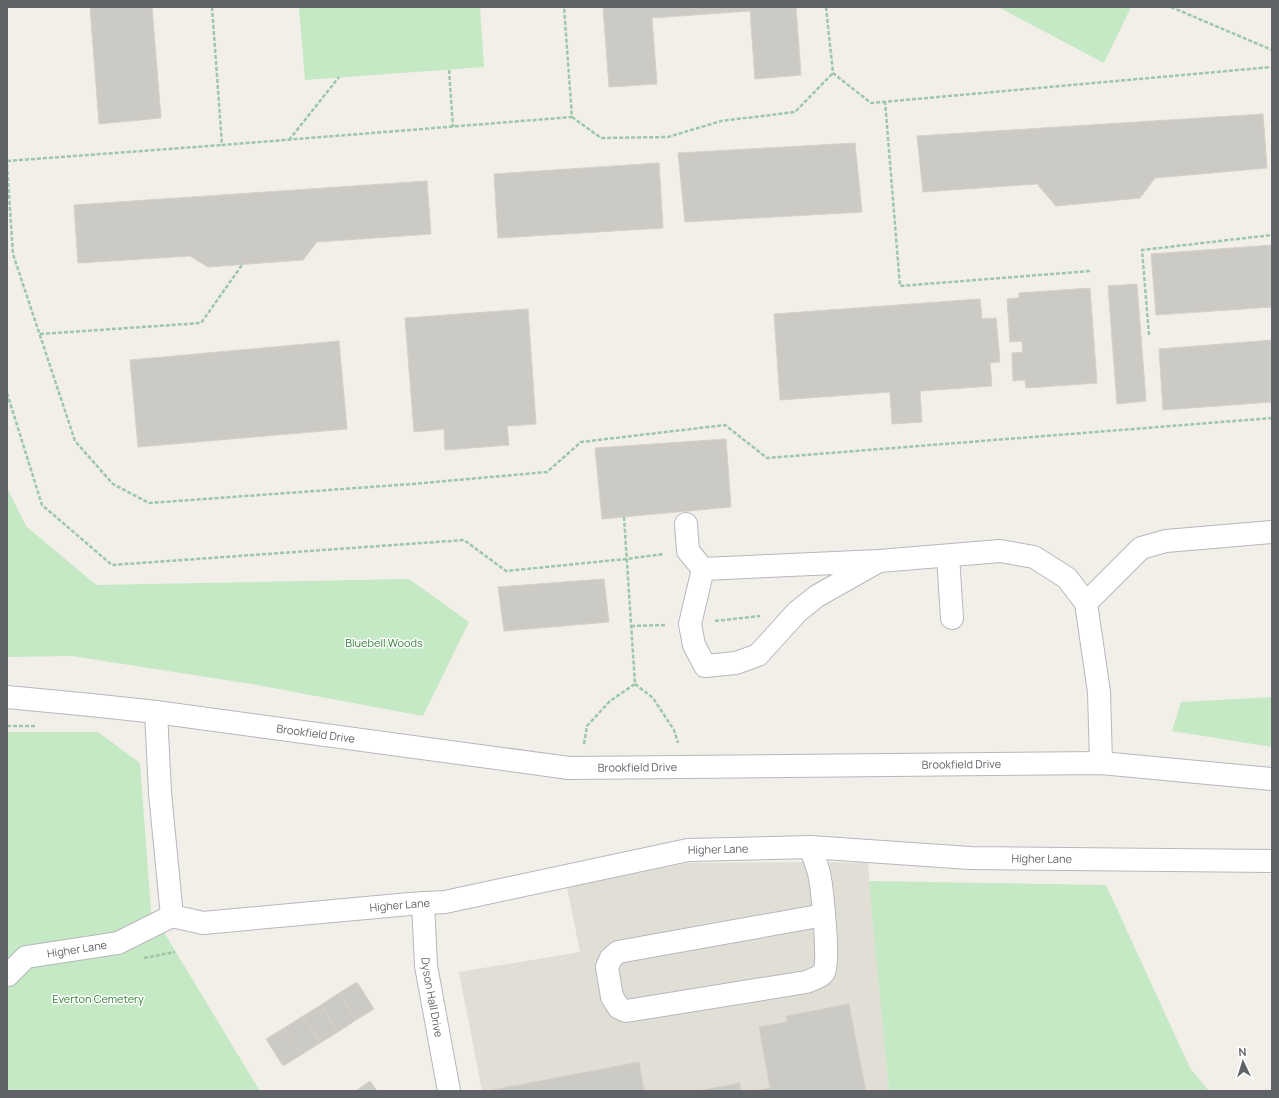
<svg xmlns="http://www.w3.org/2000/svg" width="1279" height="1098" viewBox="0 0 1279 1098" font-family="Manrope,sans-serif">
<style>
.education{fill:#e1ded6}
.green{fill:#c5e8c5}
.building{fill:#cccac5;stroke:#d6d1c6}
.lines{fill:none;stroke-linecap:round;stroke-linejoin:round}
.minor-casing{stroke:#b5b8bc;stroke-width:24}
.path{stroke:#9cc7a9;stroke-width:2.5;stroke-dasharray:4 2;stroke-linecap:butt}
.minor{stroke:#fff;stroke-width:22}
.labels{text-anchor:middle;stroke-width:3;stroke-linejoin:round;paint-order:stroke}
.park-label{font-size:11px;fill:#348238;stroke:#fff}
.street-label{font-size:11px;fill:#5f6368;stroke:#fff}
</style>
<rect width="100%" height="100%" fill="#f1efe8"/>
<path class="education" d="M815 862 868 863 889 1091H482L459 972 580 952 567 887 687 863Z"/>
<path class="green" d="M299 7H480L484 67 305 80Z
M998 7H1131L1104 63Z
M7 488 26 526 96 585 409 579 469 622 423 716 257 685 72 656 7 657Z
M1272 697V747L1172 731 1181 702Z
M7 732H98L140 763 151 911 260 1091H7Z
M869 881 1106 885 1190 1068 1209 1091H889Z"/>
<path class="building" d="M90 7H152L161 118 99 124Z
M603 7H796L801 75 755 79 750 11 652 18 657 84 609 87Z
M1263 114 1267 168 1155 178 1140 198 1056 206 1037 184 923 192 917 136Z
M855 143 862 212 685 222 678 153Z
M659 163 663 228 498 238 494 174Z
M427 181 431 234 317 242 303 260 208 267 190 256 78 263 74 205Z
M1272 245V307L1156 315 1151 254Z
M1137 284 1146 401 1117 404 1108 286Z
M1090 288 1097 383 1026 388 1025 380 1013 381 1012 353 1023 352 1022 341 1010 342 1007 299 1019 298V293Z
M980 299 982 319 996 318 1000 362 990 363 992 386 920 391 922 422 892 424 890 392 780 400 774 314Z
M528 309 536 424 507 426 509 445 445 450 444 429 414 432 405 318Z
M1272 340V402L1163 410 1159 349Z
M339 341 347 429 138 447 130 360Z
M726 439 731 507 602 519 595 448Z
M604 579 609 622 504 631 498 587Z
M357 982 374 1009 356 1020 339 993Z
M339 993 356 1020 338 1032 321 1005Z
M849 1004 866 1091H753L770 1088 759 1027 787 1022 786 1016Z
M321 1005 338 1032 320 1043 303 1016Z
M303 1016 320 1043 301 1055 284 1028Z
M284 1028 301 1055 283 1066 266 1039Z
M639 1062 644 1091H492V1090Z
M370 1081 377 1091H356Z
M740 1083 741 1091H698Z"/>
<g class="lines">
<g class="minor-casing">
<g id="minor">
<path d="M686 524 688 551 703 569"/>
<path d="M948 556 952 618"/>
<path d="M879 561 817 596 797 612 758 655 736 663 705 666 694 645 690 624 703 569 879 561 1000 551 1034 557 1067 578 1086 603 1099 692 1101 763"/>
<path d="M1086 603 1141 548 1166 541 1272 532"/>
<path id="s1" d="M7 697 91 705 156 712 569 768 1101 763 1272 779"/>
<path id="s2" d="M156 712 160 793 172 916 203 923 410 904 445 902 688 850 810 847 970 858 1272 861"/>
<path d="M810 847C813 856 817 865 819 873 822 887 830 963 824 972 821 977 811 980 806 982L626 1011 619 1008 612 997 607 967 611 958 618 952 824 915"/>
<path id="s3" d="M423 903 426 966 449 1091"/>
<path id="s4" d="M8 975 26 957 118 943 172 916"/>
</g>
</g>
<path class="path" d="M212 7 222 145 572 117 564 7
M826 7 833 73 871 103 1272 67
M1171 7 1272 50
M449 70 453 127
M885 101 900 286 1090 271
M572 117 601 138 668 137 721 121 795 112 833 73
M289 140 339 77
M7 161 222 145
M7 165 13 254 75 441 113 484 149 503 412 484 547 472 581 442 725 425 767 458 1272 418
M40 334 201 323 242 265
M1149 335 1142 250 1272 235
M7 393 42 505 112 565 464 540 506 571 626 559 664 554
M715 621 760 616
M631 626 666 625
M635 684 653 698 674 730 678 743
M7 726H36
M584 744 587 726 610 701 635 684 624 517
M144 958 175 952"/>
<use href="#minor" class="minor"/>
</g>
<g class="labels">
<g class="park-label">
<text x="384" y="647">Bluebell Woods</text>
<text x="98" y="1003">Everton Cemetery</text>
</g>
<g class="street-label">
<text dy="4" stroke="none"><textPath href="#s1" startOffset="311">Brookfield Drive</textPath></text>
<text dy="4" stroke="none"><textPath href="#s1" startOffset="959">Brookfield Drive</textPath></text>
<text dy="4" stroke="none"><textPath href="#s1" startOffset="635">Brookfield Drive</textPath></text>
<text dy="4" stroke="none"><textPath href="#s2" startOffset="758">Higher Lane</textPath></text>
<text dy="4" stroke="none"><textPath href="#s2" startOffset="1082">Higher Lane</textPath></text>
<text dy="4" stroke="none"><textPath href="#s2" startOffset="434">Higher Lane</textPath></text>
<text dy="4" stroke="none"><textPath href="#s4" startOffset="77">Higher Lane</textPath></text>
<text dy="4" stroke="none"><textPath href="#s3" startOffset="95">Dyson Hall Drive</textPath></text>
</g>
</g>
<rect width="1279" height="1098" fill="none" stroke="#5f6368" stroke-width="16"/>
<g transform="translate(1243 1062) rotate(356)" stroke="#ffffff" stroke-width="3" paint-order="stroke">
<path d="M0-3L7 15L0 10L-7 15Z" fill="#5f6368"/>
<text y="-6" font-size="11" font-weight="bold" text-anchor="middle" fill="#5f6368">N</text>
</g>
</svg>
